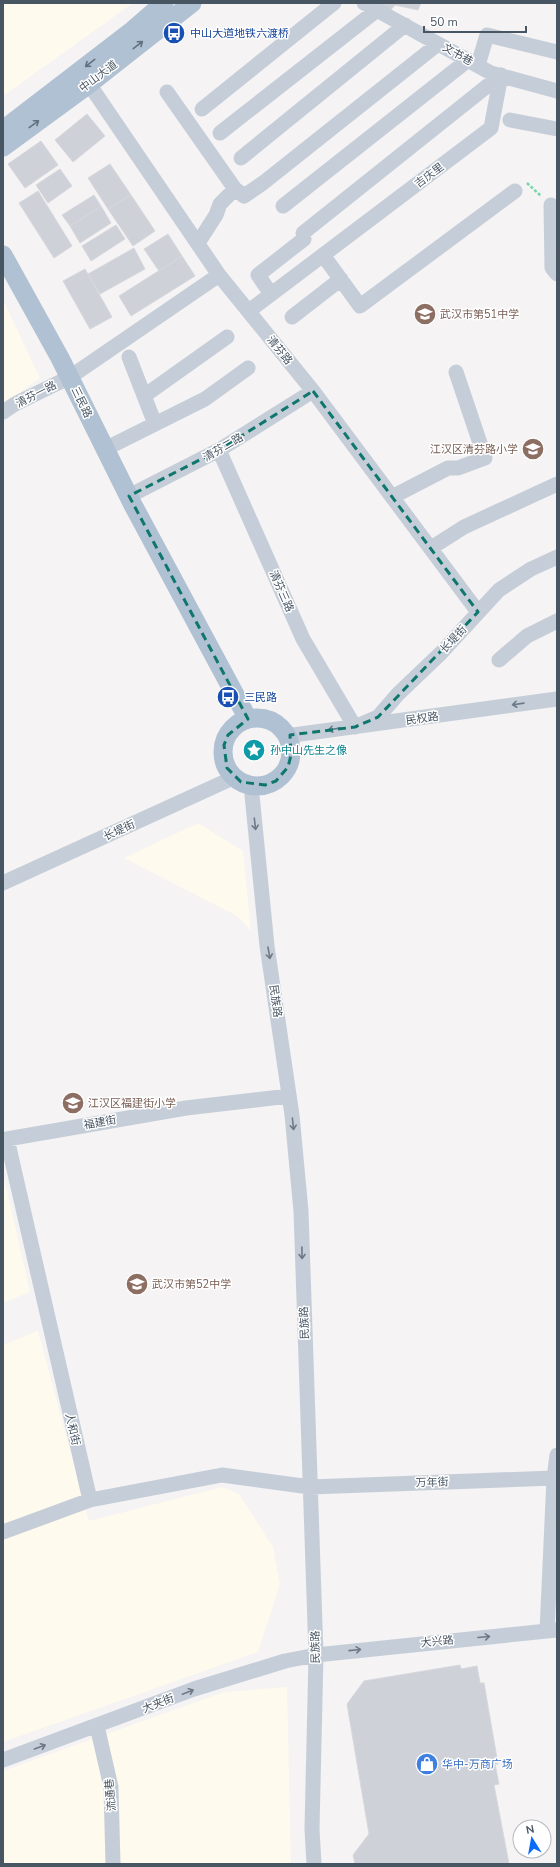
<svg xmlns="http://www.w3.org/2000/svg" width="560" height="1867" viewBox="0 0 560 1867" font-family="'Nunito Sans','Noto Sans SC',sans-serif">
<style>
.commercial{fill:#fefaed}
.building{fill:#ced1d8;stroke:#d6d8de}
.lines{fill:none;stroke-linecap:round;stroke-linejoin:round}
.path{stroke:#73d7a8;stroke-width:2.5;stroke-dasharray:3 2;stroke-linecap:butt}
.minor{stroke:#c5ced8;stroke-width:15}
.major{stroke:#b0c1d3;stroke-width:19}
.oneway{stroke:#62707f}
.oneway2{stroke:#6e7986}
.marked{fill:none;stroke:#0f766e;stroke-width:3;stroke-dasharray:8 5;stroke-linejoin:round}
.labels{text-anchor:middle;stroke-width:3;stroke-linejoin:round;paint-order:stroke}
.transit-label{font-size:11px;fill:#164399;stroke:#fff;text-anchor:start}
.street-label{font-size:11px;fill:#485563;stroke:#fff}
.education-label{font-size:11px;fill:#785e54;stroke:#fff;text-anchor:start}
.culture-label{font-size:11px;fill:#0d838f;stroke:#fff;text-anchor:start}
.shop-label{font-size:11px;fill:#366cbe;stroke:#fff;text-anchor:start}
</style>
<rect width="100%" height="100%" fill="#f5f3f3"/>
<path class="commercial" d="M3 3H133L3 96Z
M3 300 40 378 3 404Z
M198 823 243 851 251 931 237 916 124 858Z
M3 1174 30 1292 3 1303Z
M38 1331 89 1521 222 1487 239 1494 273 1547 280 1584 258 1652 3 1742V1345Z
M287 1687 291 1864H3V1771L224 1692Z"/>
<path class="building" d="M376 3H421L418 10 395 5 389 12Z
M87 114 105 136 73 162 55 140Z
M41 141 58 165 25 188 8 164Z
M110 164 131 195 108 209 88 178Z
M60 169 72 186 48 203 36 185Z
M38 191 72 246 54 258 19 203Z
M94 195 101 206 70 226 62 215Z
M131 195 155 231 133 246 108 209Z
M101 206 111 223 80 243 70 226Z
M116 225 125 239 91 261 82 246Z
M168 234 182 256 159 271 144 249Z
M134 248 145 269 100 294 88 274Z
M182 256 195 276 131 316 119 296Z
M85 269 112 317 90 329 63 281Z
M460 1665 461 1669 477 1666 480 1683H484L498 1764H495L499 1784 494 1785 509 1864H355L353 1855 369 1834 347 1704 364 1681Z"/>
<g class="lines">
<path class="path" d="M527 183 541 196"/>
<path class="minor" d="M364 3 491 73 557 91
M478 65 487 35 557 52
M89 84 219 275 313 391 478 612
M167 92 235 189
M202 109 334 3
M510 120 557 129
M220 133 377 10
M241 158 405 25
M551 205 552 268 557 274
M283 206 468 60
M303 233 501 75
M198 243 216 215 220 204 235 189 244 196 263 183 438 44
M323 255 360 306 515 191
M271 294 258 275 304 239
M249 311 491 128 501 75
M292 317 341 279
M129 357 155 424
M144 396 227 337
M3 412 15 404 70 377 219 275
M105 449 205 399 248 368
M219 450 303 639 355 727 378 717 398 694 441 653 499 590 531 569 557 557
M129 496 219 450 313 391
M392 497 448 468H458L485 458 456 372
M431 548 464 527 557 484
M499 660 527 636 557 621
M286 736 557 699
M251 785 267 946 292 1115 301 1211 316 1655 312 1829 314 1864
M3 883 235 777
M289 1096 186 1108 7 1139 90 1500 222 1475 310 1487 554 1478
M3 1532 90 1500
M547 1631 554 1478 557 1455
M97 1726 111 1787 113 1864
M3 1760 194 1689 285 1661 316 1655 557 1630"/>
<path class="major" d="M3 130 133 30 164 3
M3 147 89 84 192 3
M3 255 60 358 133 505 248 719
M223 752a34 34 0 1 1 68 0a34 34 0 1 1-68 0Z"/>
</g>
<defs><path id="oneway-shaft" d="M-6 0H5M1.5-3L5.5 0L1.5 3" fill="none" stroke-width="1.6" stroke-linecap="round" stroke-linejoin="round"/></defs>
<g class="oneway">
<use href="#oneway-shaft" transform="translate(138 45) rotate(-38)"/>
<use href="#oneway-shaft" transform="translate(90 63) rotate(142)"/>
<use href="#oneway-shaft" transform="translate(34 124) rotate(-36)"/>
</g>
<g class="oneway2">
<use href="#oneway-shaft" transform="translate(518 704) rotate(172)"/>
<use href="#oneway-shaft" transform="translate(334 729) rotate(172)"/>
<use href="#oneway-shaft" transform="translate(255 824) rotate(83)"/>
<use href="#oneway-shaft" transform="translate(269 953) rotate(80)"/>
<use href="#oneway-shaft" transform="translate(293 1124) rotate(84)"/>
<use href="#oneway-shaft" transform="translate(302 1253) rotate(89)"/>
<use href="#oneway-shaft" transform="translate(484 1637) rotate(-5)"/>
<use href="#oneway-shaft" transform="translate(355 1650) rotate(-6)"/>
<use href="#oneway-shaft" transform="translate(188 1692) rotate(-21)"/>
<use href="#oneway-shaft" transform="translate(40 1747) rotate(-20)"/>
</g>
<path class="marked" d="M313 391 478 612 378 717 355 727 290 735 291 755 288 767 276 781 265 785 241 782 227 768 224 745 228 735 248 719 129 496 219 450Z"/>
<defs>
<g id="bus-disc" transform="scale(1.15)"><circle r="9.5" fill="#1a4fb4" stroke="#fff"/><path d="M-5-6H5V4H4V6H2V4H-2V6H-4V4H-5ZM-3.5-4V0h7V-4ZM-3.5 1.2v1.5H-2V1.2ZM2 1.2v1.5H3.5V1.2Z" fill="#fff"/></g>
<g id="school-disc" transform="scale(1.15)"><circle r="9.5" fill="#8d6e63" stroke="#fff"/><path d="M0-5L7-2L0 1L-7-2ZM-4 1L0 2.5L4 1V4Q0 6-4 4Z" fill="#fff"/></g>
<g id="sight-disc" transform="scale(1.15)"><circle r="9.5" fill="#0f9aa8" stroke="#fff"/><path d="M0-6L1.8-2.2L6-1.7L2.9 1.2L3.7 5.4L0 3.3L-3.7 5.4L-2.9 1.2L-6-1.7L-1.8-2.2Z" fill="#fff"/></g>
<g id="shop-disc" transform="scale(1.15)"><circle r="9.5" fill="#3f7fe0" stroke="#fff"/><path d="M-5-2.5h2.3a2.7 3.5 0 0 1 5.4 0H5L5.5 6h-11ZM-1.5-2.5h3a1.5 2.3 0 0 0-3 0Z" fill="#fff"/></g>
</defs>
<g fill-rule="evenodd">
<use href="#bus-disc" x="174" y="33"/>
<use href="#school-disc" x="425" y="314"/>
<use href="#school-disc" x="533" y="449"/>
<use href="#bus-disc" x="228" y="697"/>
<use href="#sight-disc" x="254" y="750"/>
<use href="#school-disc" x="73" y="1103"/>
<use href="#school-disc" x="137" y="1284"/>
<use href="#shop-disc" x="427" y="1764"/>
</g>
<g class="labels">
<g class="transit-label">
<text x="190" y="37">中山大道地铁六渡桥</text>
<text x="244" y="701">三民路</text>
</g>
<g class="street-label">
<text transform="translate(458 54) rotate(29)" y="4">文书巷</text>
<text transform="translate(98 76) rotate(-37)" y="4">中山大道</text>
<text transform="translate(429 175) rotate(-37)" y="4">吉庆里</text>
<text transform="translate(280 350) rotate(51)" y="4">清芬路</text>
<text transform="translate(36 394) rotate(-27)" y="4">清芬一路</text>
<text transform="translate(82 402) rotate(64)" y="4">三民路</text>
<text transform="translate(223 447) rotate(-30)" y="4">清芬二路</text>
<text transform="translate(282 591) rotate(66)" y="4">清芬三路</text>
<text transform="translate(453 639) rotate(-47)" y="4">长堤街</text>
<text transform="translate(422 718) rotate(-8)" y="4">民权路</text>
<text transform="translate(119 830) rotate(-25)" y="4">长堤街</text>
<text transform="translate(276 1001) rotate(82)" y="4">民族路</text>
<text transform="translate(100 1122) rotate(-10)" y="4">福建街</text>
<text transform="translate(304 1323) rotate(-92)" y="4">民族路</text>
<text transform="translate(73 1429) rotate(77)" y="4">人和街</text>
<text transform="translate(432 1482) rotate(-2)" y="4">万年街</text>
<text transform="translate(437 1641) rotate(-6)" y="4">大兴路</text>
<text transform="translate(315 1647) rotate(-91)" y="4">民族路</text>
<text transform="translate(158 1703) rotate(-21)" y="4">大夹街</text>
<text transform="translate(110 1795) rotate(-95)" y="4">流通巷</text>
</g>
<g class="education-label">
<text x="440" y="318">武汉市第51中学</text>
<text x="518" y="453" text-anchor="end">江汉区清芬路小学</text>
<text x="88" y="1107">江汉区福建街小学</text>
<text x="152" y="1288">武汉市第52中学</text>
</g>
<g class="culture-label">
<text x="270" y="754">孙中山先生之像</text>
</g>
<g class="shop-label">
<text x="442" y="1768">华中-万商广场</text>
</g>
</g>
<rect width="560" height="1867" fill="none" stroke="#485563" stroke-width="8"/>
<g transform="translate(532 1839) rotate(349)"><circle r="19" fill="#ffffff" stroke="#b6bbc1"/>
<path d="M0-3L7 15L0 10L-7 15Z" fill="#096cf9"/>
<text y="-6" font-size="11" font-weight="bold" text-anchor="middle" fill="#485563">N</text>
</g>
<path d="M424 26v6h102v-6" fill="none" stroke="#485563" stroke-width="2"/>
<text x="430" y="26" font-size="12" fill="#485563" stroke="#ffffff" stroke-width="3" paint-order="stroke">50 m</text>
</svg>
